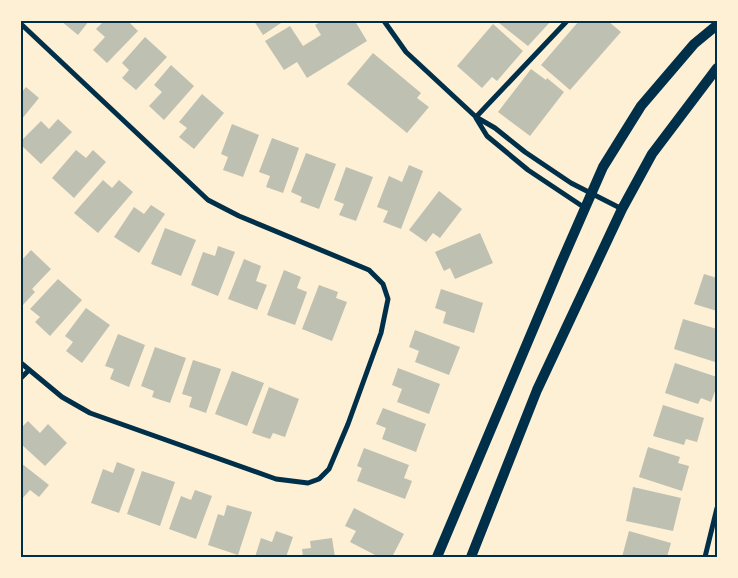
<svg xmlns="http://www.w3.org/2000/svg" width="738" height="578" viewBox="0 0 738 578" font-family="Ubuntu,sans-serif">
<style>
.building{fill:#bec0b2}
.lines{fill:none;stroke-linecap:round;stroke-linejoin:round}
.minor{stroke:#003049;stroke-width:5}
.secondary{stroke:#003049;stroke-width:10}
.neatline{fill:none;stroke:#003049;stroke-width:2}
</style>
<rect width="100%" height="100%" fill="#fdf0d5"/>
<path class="building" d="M61 21H89L78 35Z
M104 21H128L138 31 107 63 93 50 105 37 96 29Z
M254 21H284L263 35Z
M322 21H355L367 41 307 78 297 62 284 70 265 41 290 26 303 46 321 35 315 25Z
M501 21H551L528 46 499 23Z
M579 21H608L621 32 570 90 541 65Z
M493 24 523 51 497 81 492 77 482 88 457 66Z
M145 37 167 57 136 90 122 78 129 70 122 63Z
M373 53 421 93 417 98 429 107 407 133 347 84Z
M171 65 194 86 164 120 149 106 162 92 154 85Z
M531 69 546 80 547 78 564 92 530 136 498 112Z
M26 87 39 98 21 120V93Z
M202 94 224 113 194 149 179 137 187 128 179 122Z
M58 119 72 132 41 164 21 145V141L41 121 49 129Z
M232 124 259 135 243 177 223 170 228 157 221 154Z
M272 138 299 148 283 193 266 187 270 176 259 172Z
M76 150 86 158 93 150 106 162 74 198 52 178Z
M306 153 336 164 319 209 300 202 302 197 291 192Z
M409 165 423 171 401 229 383 222 388 211 377 207 389 176 402 182Z
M346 167 373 177 356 221 339 215 344 204 334 200Z
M103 180 112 188 119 180 133 192 98 233 74 213Z
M439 191 462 209 440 238 433 233 426 242 409 230Z
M151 205 165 214 139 253 114 237 134 207 144 214Z
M165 228 196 240 181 276 151 264Z
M480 233 493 263 455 279 450 268 444 271 435 252Z
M218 246 235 252 218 296 191 285 203 252 215 256Z
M31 250 51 269 32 289 35 292 23 305 21 261Z
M244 259 261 266 256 281 267 285 257 310 228 299Z
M284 270 301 277 297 288 307 292 295 325 267 315Z
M704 274 717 278V311L694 304Z
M58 279 82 300 50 336 35 322 40 317 30 309Z
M319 285 338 292 336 298 347 302 332 341 302 329Z
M441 289 483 303 474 333 443 323 446 312 435 308Z
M86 308 110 325 82 363 66 351 73 342 65 336Z
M683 319 717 329V356L715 362 674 349Z
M415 330 460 347 449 375 415 362 419 351 409 347Z
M118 334 145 345 129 387 110 379 114 369 105 366Z
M155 347 186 358 170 403 152 397 154 391 141 386Z
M193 360 221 369 206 413 189 407 192 397 182 394Z
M675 363 717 377V386L711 402 701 398 698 404 665 393Z
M398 368 440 384 429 414 397 402 402 389 392 385Z
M232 371 264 383 247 426 215 414Z
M269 387 299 399 285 437 273 433 270 439 252 433Z
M663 405 704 418 697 442 686 439 684 445 653 436Z
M383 408 426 424 416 452 382 439 386 428 376 424Z
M28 421 40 433 48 424 67 443 45 466 21 444V428Z
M648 447 680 457 678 463 689 466 682 491 639 477Z
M364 448 409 465 404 478 412 481 405 499 357 481 362 468 357 466Z
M117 462 135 469 119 513 91 503 103 469 113 473Z
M21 463 49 485 39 497 30 490 21 500Z
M142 471 175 482 160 526 127 514Z
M633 487 681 498 673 531 626 521Z
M195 490 212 496 196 539 169 529 181 496 191 500Z
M227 505 252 512 238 555 208 545 218 514 224 516Z
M354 508 404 534 392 557H379L350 542 356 531 345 526Z
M276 531 293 537 286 557H255L261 538 272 542Z
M629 531 671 543 667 557H622Z
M332 538 335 557H303L302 549 311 548 310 541Z"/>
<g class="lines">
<path class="minor" d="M384 21 406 52 476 117 495 128 525 152 571 183 622 209
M21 24 208 200 239 216 369 270 383 284 388 299 381 333 348 424 329 469 319 479 308 483 276 479 90 413 62 397 21 363
M476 117 567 21
M476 118 487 136 528 170 585 208
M21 378 29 370
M705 557 717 508"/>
<path class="secondary" d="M437 557 561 263 603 167 641 106 694 44 717 25
M471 557 537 390 622 209 652 154 717 68"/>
</g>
<rect width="738" height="578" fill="none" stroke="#fdf0d5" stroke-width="45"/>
<rect x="22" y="22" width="694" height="534" class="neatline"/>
</svg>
